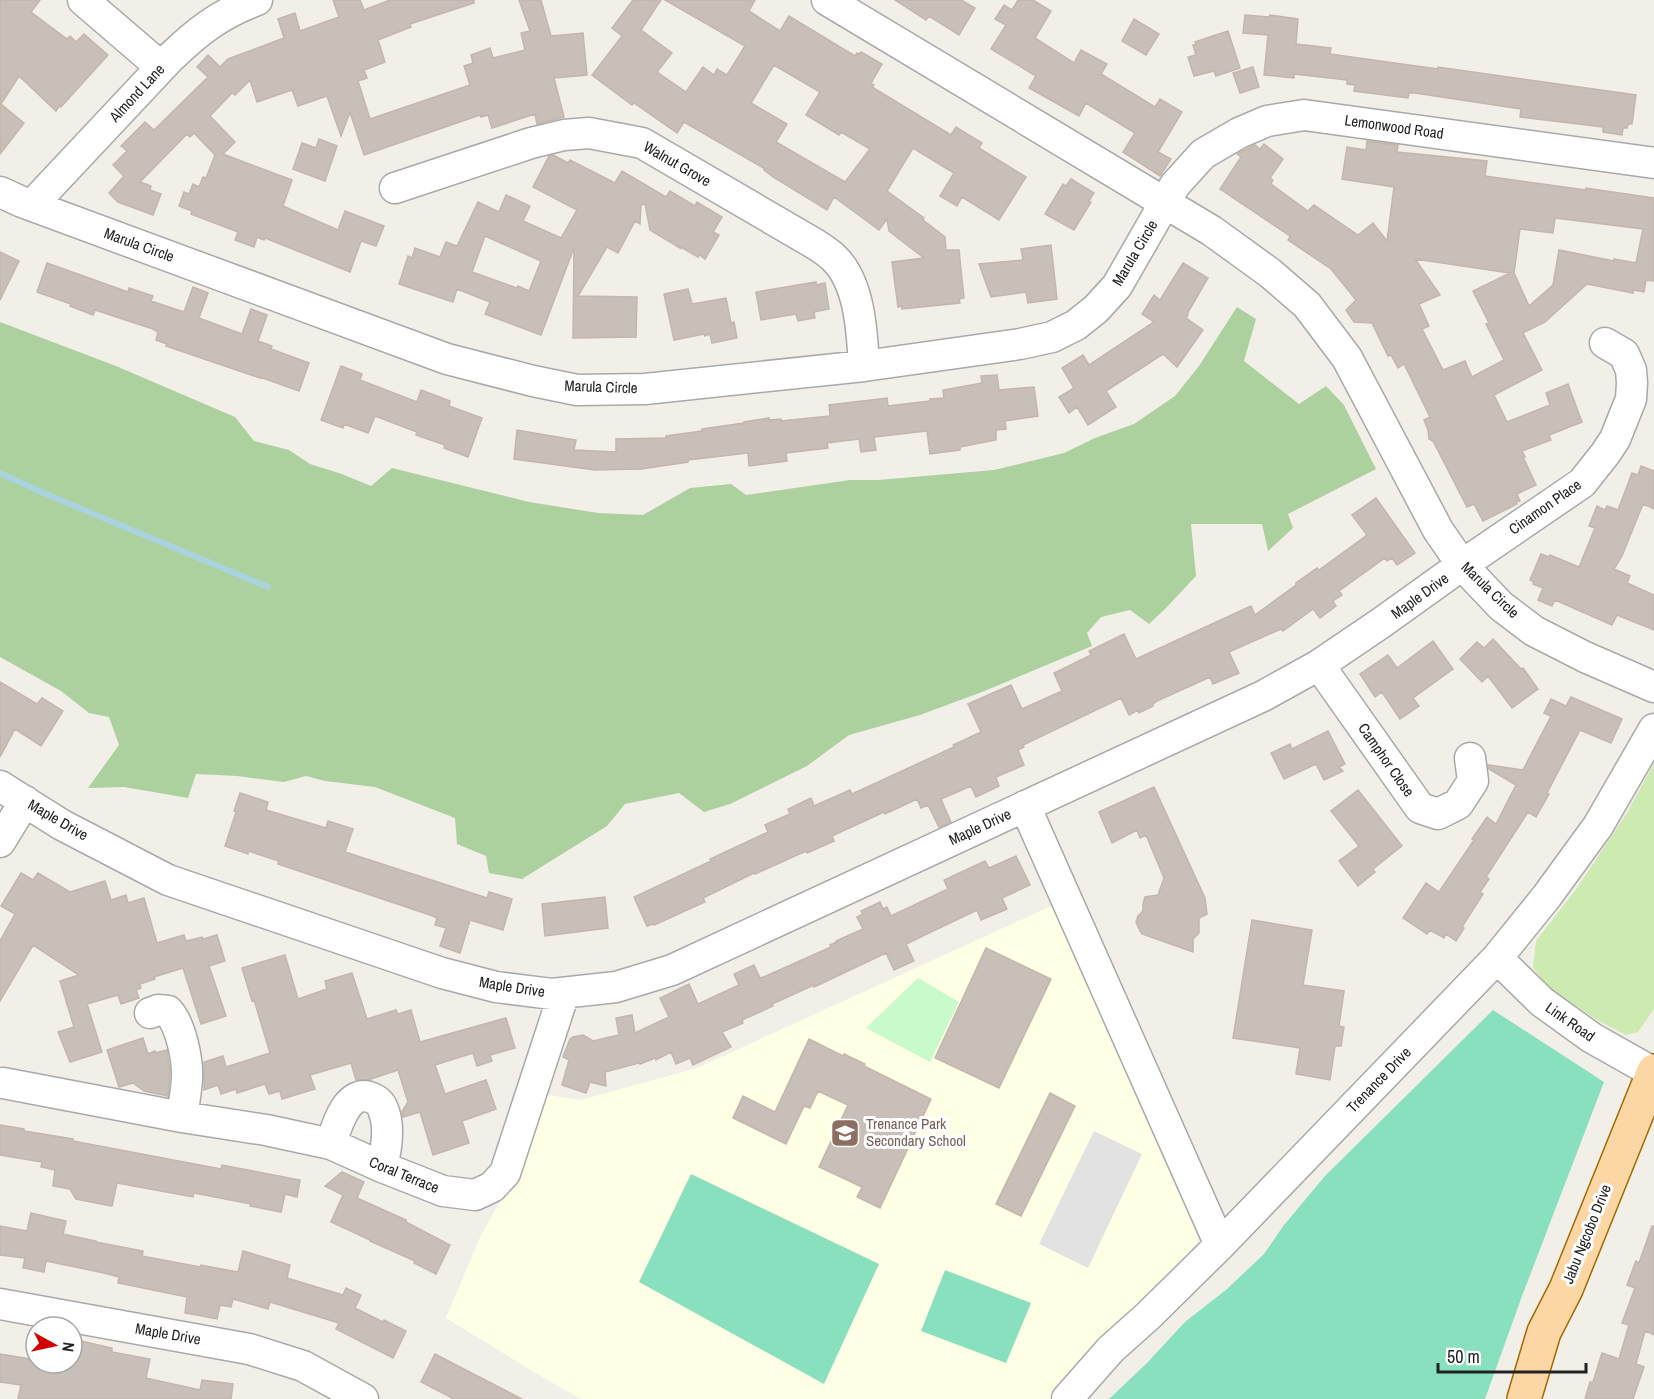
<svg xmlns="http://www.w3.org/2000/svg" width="1654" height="1399" viewBox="0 0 1654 1399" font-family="'Archivo Narrow',sans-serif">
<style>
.education{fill:#ffffe5}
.grass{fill:#cdebb0}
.forest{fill:#add19e}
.park{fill:#c8facc}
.pitch{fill:#88e0be}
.parking{fill:#e2e2e2}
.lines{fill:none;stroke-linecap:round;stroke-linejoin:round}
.stream{stroke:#aad3df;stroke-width:6}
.building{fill:#c7bfb8;stroke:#c4b6ab;stroke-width:1.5;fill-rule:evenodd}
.minor-casing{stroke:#a9a9a9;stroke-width:33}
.major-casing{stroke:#a06b00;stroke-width:36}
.minor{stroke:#fff;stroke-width:30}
.major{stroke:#fcd6a4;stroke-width:33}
.labels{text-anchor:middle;stroke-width:6;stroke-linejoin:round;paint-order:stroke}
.street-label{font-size:15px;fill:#222;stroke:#fff}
.education-label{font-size:15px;fill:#785e54;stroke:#fff;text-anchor:start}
</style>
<rect width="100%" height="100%" fill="#f2efe9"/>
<path class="education" d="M1058 903 1201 1230 1197 1243 1180 1263 1083 1363 1050 1399H581L539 1375 446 1318 481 1235 521 1165 541 1094 581 1100 697 1068Z"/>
<path class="grass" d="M1654 763V1009L1638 1032 1626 1035 1597 1020 1548 987 1533 967 1536 941 1577 888 1627 813Z"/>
<path class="forest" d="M1237 307 1256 319 1244 361 1299 404 1326 386 1344 405 1376 469 1288 514 1293 528 1268 551 1262 524H1191L1196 576 1165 609 1149 624 1130 610 1101 617 1087 633 1092 646 982 692 920 715 849 735 807 766 730 804 704 812 679 793 625 804 607 826 522 879 489 873 486 856 457 844 455 818 375 787 325 781 306 776 284 782 237 776 196 774 188 798 124 787 88 788 119 745 109 717 89 713 61 691 0 657V322L116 366 235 417 254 441 289 450 310 464 342 474 371 486 392 468 529 502 598 513 643 515 690 488 731 484 746 495 850 480H878L994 470 1064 453 1095 438 1134 424 1175 396 1199 366Z"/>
<path class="park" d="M918 978 959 1002 930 1062 866 1028Z"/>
<path class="pitch" d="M1493 1010 1604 1082 1522 1296 1485 1399H1109L1147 1363 1185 1322 1227 1289 1264 1254 1284 1225 1325 1176Z
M691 1174 879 1264 824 1384 639 1282Z
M945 1270 1031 1303 1006 1363 921 1331Z"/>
<path class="parking" d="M1094 1131 1142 1154 1088 1268 1039 1244Z"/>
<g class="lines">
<path class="stream" d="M0 473 39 491 268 587"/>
</g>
<path class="building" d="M0 0H40L31 12 67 39 70 36 76 42 84 34 108 55 61 107 60 105 56 111 19 76 1 104 24 123 0 154Z
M333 0H360L364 10 390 0H474V3L410 24 411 27 378 40 385 62 364 70 367 78 358 81 370 119 470 85 464 66 473 63 471 55 490 48 493 58 525 50 521 33 530 31 519 0H541L551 36 583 33 587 75 554 78 564 117 537 124 535 114 492 128 488 115 481 117 480 115 364 155 350 112 341 136 327 96 298 106 292 90 257 102 250 80 235 95 232 93 210 116 235 142 223 154 292 180 283 206 338 230 345 211 384 226 376 246 361 241 350 272 265 238 264 240 257 237 254 247 235 240 238 232 191 214 192 211 179 206 184 192 189 194 193 184 199 187 203 177 206 178 215 155 194 133 190 137 187 134 140 182 151 186 150 190 161 194 153 215 118 202 109 193 124 176 113 165 127 151 121 146 145 122 154 130 208 77 197 67 208 55 220 67 228 59 284 38 278 19 295 13 300 31 339 17Z
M633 0H661L641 30 672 53 657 72 686 92 703 67 714 75 717 69 727 75 745 46 665 0H755L749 11 780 31 789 16 855 56 857 53 859 54 861 52 882 64 871 83 874 85 872 87 951 135 956 127 982 143 979 148 1026 177 999 220 962 197 957 206 940 196 954 173 913 148 887 191 924 218 923 220 945 237 946 250H959L964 298 959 299 960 303 902 309V306L898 307 892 262 924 258 889 231 887 219 879 230 834 197 827 210 773 177 764 170 765 169 684 122 677 133 634 103 632 105 592 75 622 36 612 28ZM774 65 820 92 806 115 839 135 841 132 870 149 845 182 776 142 787 124 751 103Z
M895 0H961L975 8 959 35 929 16 926 20Z
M1018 0H1033L1051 11 1035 38 1074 63 1081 50 1107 64 1101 74 1155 107 1160 99 1182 112 1158 152 1171 159 1160 176 1123 152 1135 133 1086 103 1079 116 1029 88 1036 76 991 49 1006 25 995 19 1004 5 1012 10Z
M1245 15 1269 17 1270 15 1298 19 1296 44 1331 48 1330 54 1438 69V67L1636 95 1632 124H1628L1627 128H1623L1622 135 1603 132V127L1520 117 1521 109 1415 93H1409L1408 98 1354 91 1355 85 1347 84V80L1294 74V78L1264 75 1268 35 1243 33Z
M1134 19 1159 34 1146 55 1122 41Z
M1228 31 1240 68 1216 76 1214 71 1194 76 1188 57 1196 55 1193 45 1196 44 1195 42Z
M1253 67 1259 87 1240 93 1233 73Z
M319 139 337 146 325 181 293 169 302 143 316 148Z
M1367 141 1398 145 1397 152 1487 161 1485 176 1586 190V188L1654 198V281L1646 280 1644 292 1633 290V293L1587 284 1545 322 1523 333 1542 370 1494 395 1507 422 1550 405 1546 393 1568 384 1582 422 1549 435 1551 440 1522 451 1525 457H1523L1536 485 1517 494 1520 501 1516 502 1517 504 1483 521 1474 504 1467 507 1433 441 1429 439 1428 430 1424 420 1430 417 1404 364 1398 368 1391 355 1388 356 1372 323 1354 322 1346 310 1356 300 1331 269 1288 240 1290 236 1220 189 1241 157 1237 154 1255 145 1260 149 1264 144 1283 159 1270 178 1273 180 1271 184 1308 211 1314 205 1358 235 1373 223 1387 241 1394 187 1342 179 1347 147 1366 150ZM1555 218 1643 229 1636 263 1614 259V261L1559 250 1553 285 1529 306 1514 273 1520 229 1553 233ZM1415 259 1510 273 1473 291 1489 323 1486 324 1504 360 1472 377 1465 361 1443 370 1422 329 1429 326 1419 304 1440 295Z
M553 155 568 163 570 160 615 183 622 171 666 197 670 191 695 206 697 202 722 217 713 232 719 235 705 259 700 255 698 257 679 246 680 248 650 230 645 204 641 205 640 224 635 221 618 253 607 247 578 296 637 297 636 337 573 338 574 248 541 335 485 314 490 302 457 289 453 302 399 284 408 256 412 258 415 248 440 257 446 242 457 246 478 202 499 212 506 195 530 206 523 221 561 238 577 210 533 187 549 156ZM485 236 541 261 529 291 518 286 517 288 472 272Z
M1071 179 1094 193 1089 201 1091 202 1074 230 1045 214 1063 184 1066 186Z
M1051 245 1057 299 1028 303 1026 292 991 297 979 264 1023 260 1021 249Z
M0 252 19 261 0 300Z
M47 263 128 292 129 288 153 296 151 301 184 312 193 287 208 293 199 318 242 334 251 309 267 315 258 341 272 346 271 349 309 363 299 391 260 377V378L166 346 167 344 156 340 158 332 153 329 95 310 93 315 70 306 71 304 37 292Z
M1183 263 1208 278 1187 314 1188 315 1186 318 1203 330 1177 367 1163 354 1106 391 1116 407 1088 425 1077 407 1069 413 1059 397 1074 388 1062 368 1083 355 1089 365 1154 322 1142 314 1154 295 1160 300Z
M816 282V285L825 283 829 309 814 312 815 318 798 321 796 314 761 320 756 292Z
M688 289 692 304 726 298 731 323 734 322 737 338 712 343 710 334 705 336 704 334 674 340 664 294Z
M341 366 362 374 360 380 417 402 421 390 450 401 449 406 482 418 468 457 444 448 445 445 416 435 417 432 375 416 368 433 344 424 343 428 321 420Z
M997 375 999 390 1034 387 1038 416 1005 421 1006 429 996 430V440L960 447V450L930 454 927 431 874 437 876 450 861 452 859 439 827 443 828 448 786 453 787 461 749 466 748 453 688 460V462L641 469 595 470 514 459 517 430 576 440 574 450 616 452V439L666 438V436L702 431V429L744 423V422L769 418V420L781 419V421L830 416 829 405 887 398 888 406 930 401V399L944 398 943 390 982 383 981 376Z
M1641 466 1654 471V509L1643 504 1622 556 1614 569 1630 576 1627 583 1654 595V630L1617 615 1612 625 1555 600 1552 606 1538 600 1543 588 1533 584 1534 582 1530 580 1541 554 1549 557 1550 555 1579 567 1595 528 1589 526 1597 506 1605 510 1607 506 1618 510 1632 473 1638 475Z
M1376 498 1415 553 1397 565 1392 558 1387 561 1385 558 1339 591 1342 595 1333 601 1336 606 1320 618 1313 609 1283 631 1281 629 1229 652 1239 673 1213 684 1210 677 1157 701 1153 704V706L1139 713 1138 710 1129 715 1121 698 1023 745 1024 747 1018 750 1024 765 996 777 999 786 976 797 971 786 941 799 951 822 939 827 928 805 921 808 917 799 885 814 884 812 832 836 834 841 807 853 806 851 755 874 754 873 703 898 705 902 654 925 653 924 647 926 634 897 711 861 710 859 768 832 765 825 790 814 788 809 811 798 814 806 850 790 852 794 954 747 953 745 981 732 968 704 1011 685 1022 709 1062 691 1054 673 1091 655 1089 651 1124 634 1136 659 1251 606 1255 615 1296 585V583L1317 568 1319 570 1367 535 1352 515Z
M1493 639 1521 669 1523 668 1538 689 1512 708 1488 676 1482 682 1460 659 1477 642 1484 648Z
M1433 641 1453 669 1413 698 1419 706 1400 719 1382 692 1375 697 1360 674 1388 655 1397 668Z
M0 682 37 704 42 698 63 711 41 746 15 729 0 757Z
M1571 697 1622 719 1611 743 1580 730 1547 793 1549 794 1536 817 1528 812 1486 877 1489 879 1480 892 1483 894 1462 927 1464 928 1456 941 1446 934 1444 938 1430 930 1427 934 1403 918 1426 883 1439 892 1474 840 1472 839 1487 817 1496 824 1516 785 1489 769 1488 765 1523 770 1551 716 1544 713 1551 699 1566 706Z
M1328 731 1345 764 1339 767 1343 771 1324 780 1316 764 1284 779 1271 753 1290 744 1292 749Z
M1154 787 1205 898 1207 914 1199 918V933L1193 939V952L1142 934 1140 931 1136 922 1138 916 1143 911V904L1145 897 1158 895 1164 878 1146 835 1140 838 1137 830 1112 843 1099 812Z
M1358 790 1402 846 1373 869 1375 872 1358 886 1339 861 1359 846 1331 811Z
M240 793 268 802 266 810 326 828 328 821 353 829 345 852 487 898 489 892 512 899 503 930 470 920 460 953 440 946 446 928 435 925 437 918 433 916 278 864 279 861 248 851V854L225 846 236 812 234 811Z
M1016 856 1030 885 1002 898 1007 909 981 920 977 910 906 944 914 961 894 970 886 953 814 987V985L772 1004 773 1006 742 1020 743 1023 722 1032 731 1047 693 1065 690 1058 676 1064 671 1052 656 1060 655 1058 640 1064 639 1063 605 1072 606 1086 590 1082 586 1093 562 1085 569 1060 563 1057 570 1039 573 1037 583 1035 593 1041 619 1035 616 1018 632 1015 635 1033 669 1017 660 998 689 984 698 1004 739 985 734 974 754 965 760 978 766 976 831 947 830 945 837 942 836 941 863 929 857 917 863 914 861 911 880 902 883 909 887 907 891 916 948 889 944 880 985 861 989 868Z
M21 873 33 880 38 873 70 892 105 881 111 900 126 895 128 903 144 898 157 943 184 935 186 941 202 937 203 939 217 935 225 961 209 966 226 1016 201 1024 183 968 154 977 155 979 140 984 141 988 136 990 139 998 121 1004 118 995 87 1004 102 1052 70 1062 58 1032 74 1027 60 981 79 975 33 945 0 1001V941L15 914 1 906Z
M605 897 608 928 545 936 542 904Z
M1252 920 1312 930 1303 985 1344 991 1339 1026 1344 1027 1341 1046H1335L1330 1080 1296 1074 1300 1048 1233 1038Z
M986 948 1051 979 999 1088 935 1058Z
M285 955 298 999 327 989 325 981 352 973 367 1019 396 1010 398 1014 411 1010 420 1042 506 1018 515 1048 490 1055 492 1061 477 1066 473 1053 435 1065 445 1094 486 1080 496 1109 462 1121 469 1143 433 1155 420 1112 403 1117 402 1112 408 1102 398 1070 368 1080H356L351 1063 310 1075 315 1089 282 1099 280 1091 269 1094 265 1084 237 1093 236 1089 221 1094 218 1085 204 1090V1062L223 1056 226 1067 270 1053 254 1000 252 1001 242 968Z
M143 1038 148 1054 155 1051V1053L167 1050 170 1072 168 1096 144 1091 133 1083 119 1087 107 1050Z
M809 1039 843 1056 844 1054 865 1064 864 1066 931 1099 880 1208 857 1197 862 1187 819 1167 848 1105 818 1091 810 1108 804 1106 786 1144 733 1118 743 1096 775 1112Z
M1050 1093 1075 1106 1021 1216 996 1204Z
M0 1125 24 1129V1131L73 1139V1141L221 1169 222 1165 300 1180 297 1197 285 1194 281 1212 250 1206 251 1204 194 1193 193 1197 117 1183 112 1206 76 1199 70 1189 53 1186 55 1170 41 1167 42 1162 0 1155Z
M342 1172 364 1182 357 1198 406 1220V1222L450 1245 436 1274 414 1263 415 1261 370 1241V1240L331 1222 343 1195 325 1186Z
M31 1213 66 1221 63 1234 96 1241V1242L143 1251 142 1256 200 1267 201 1265 238 1272 243 1251 290 1265 287 1278 343 1295 346 1288 361 1295 355 1308 383 1322 384 1320 406 1331 393 1358 336 1329 339 1323 270 1302 268 1309 233 1299 231 1307 220 1305 217 1319 185 1313 187 1297 118 1283 119 1277 104 1273 46 1261 44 1272 23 1268 25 1258 0 1255V1226L27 1231Z
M1652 1226H1654V1335L1645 1331 1636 1364 1644 1367 1633 1399H1585L1590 1382H1593L1602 1353 1619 1359 1629 1325 1622 1323 1635 1288 1627 1285 1636 1261 1639 1263Z
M72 1339 112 1348V1352L150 1359 146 1378 200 1390 202 1380 233 1384 231 1399H18L21 1385 0 1382V1354L36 1360V1363H72Z
M435 1354 458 1366 522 1399H454L421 1382Z"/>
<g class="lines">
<g class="minor-casing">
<path id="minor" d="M83 0 161 67
M827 0 1212 231 1270 273 1307 305 1347 358 1438 530 1462 565 1501 606 1534 631 1585 657 1654 687
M395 188 531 143 564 135 589 133 642 143 815 244C821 248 828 252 834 258 860 283 862 332 864 366
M0 192 22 202 447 359 533 381 577 390 645 389 864 366 1020 344 1052 337 1076 325 1096 309 1117 286 1175 185 1203 154 1239 133 1267 121 1304 115 1654 163
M32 205 170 58C198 31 220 14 257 0
M1319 665 1420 808 1438 814 1458 804 1473 781 1470 758
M0 786 62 825 168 880 442 973 496 987 552 994 616 987 672 970 1263 696 1319 665 1381 623 1462 565 1582 483 1605 454 1615 439 1631 399 1632 383 1631 370 1624 354 1605 343
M1025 806 1220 1245
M0 842 25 801
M1497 958 1542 1002 1592 1038 1654 1073
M150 1013 158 1010 168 1011C181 1025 188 1060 187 1079 186 1092 184 1104 182 1117
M3 1083 182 1117 266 1130 331 1144 382 1167 443 1191 475 1195 492 1187 505 1173 564 993
M331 1144C336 1128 347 1087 372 1098 379 1101 382 1105 384 1112 390 1128 386 1151 382 1167
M0 1304 249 1349 303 1366 363 1399
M1067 1399 1111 1349 1148 1316 1220 1245 1497 958 1547 896 1598 826 1654 729"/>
</g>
<g class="major-casing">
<path id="major" d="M1524 1399 1544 1332 1566 1289 1654 1071"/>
</g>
<use href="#minor" class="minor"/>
<use href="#major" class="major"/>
</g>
<defs>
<g id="school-square" transform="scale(1.5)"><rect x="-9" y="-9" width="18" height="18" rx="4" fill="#8d6e63" stroke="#fff"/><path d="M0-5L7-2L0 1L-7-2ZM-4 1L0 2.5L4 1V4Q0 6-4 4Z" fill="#fff"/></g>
</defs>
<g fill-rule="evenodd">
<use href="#school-square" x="845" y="1133"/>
</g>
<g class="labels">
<g class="street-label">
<text transform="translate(137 93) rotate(-47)" y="5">Almond Lane</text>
<text transform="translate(1394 127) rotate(8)" y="5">Lemonwood Road</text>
<text transform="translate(677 164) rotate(30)" y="5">Walnut Grove</text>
<text transform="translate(139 245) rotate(20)" y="5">Marula Circle</text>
<text transform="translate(1135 253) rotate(-59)" y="5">Marula Circle</text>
<text transform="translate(601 387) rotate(2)" y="5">Marula Circle</text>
<text transform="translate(1545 507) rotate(-35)" y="5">Cinamon Place</text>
<text transform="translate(1490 590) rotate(44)" y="5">Marula Circle</text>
<text transform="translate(1420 596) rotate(-36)" y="5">Maple Drive</text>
<text transform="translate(1386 760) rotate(55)" y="5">Camphor Close</text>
<text transform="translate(58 820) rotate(30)" y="5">Maple Drive</text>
<text transform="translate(980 827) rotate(-25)" y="5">Maple Drive</text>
<text transform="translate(512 987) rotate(9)" y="5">Maple Drive</text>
<text transform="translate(1570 1022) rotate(35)" y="5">Link Road</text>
<text transform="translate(1379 1080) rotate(-46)" y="5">Trenance Drive</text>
<text transform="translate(404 1175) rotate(22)" y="5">Coral Terrace</text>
<text transform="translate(1587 1234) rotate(-68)" y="5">Jabu Ngcobo Drive</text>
<text transform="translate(168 1334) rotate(10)" y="5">Maple Drive</text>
</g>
<g class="education-label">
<text x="866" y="1129">Trenance Park<tspan x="866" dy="17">Secondary School</tspan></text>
</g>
</g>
<g transform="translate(54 1345) rotate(98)"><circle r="28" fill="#ffffff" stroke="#a7a7a7" stroke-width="1.5"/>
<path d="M0-4.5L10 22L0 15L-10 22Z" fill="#d40000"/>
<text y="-9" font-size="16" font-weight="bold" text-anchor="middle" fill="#222222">N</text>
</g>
<path d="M1438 1363v9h148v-9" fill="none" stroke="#222222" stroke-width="3"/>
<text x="1447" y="1363" font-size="18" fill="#222222" stroke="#ffffff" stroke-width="4.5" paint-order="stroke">50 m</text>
</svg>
